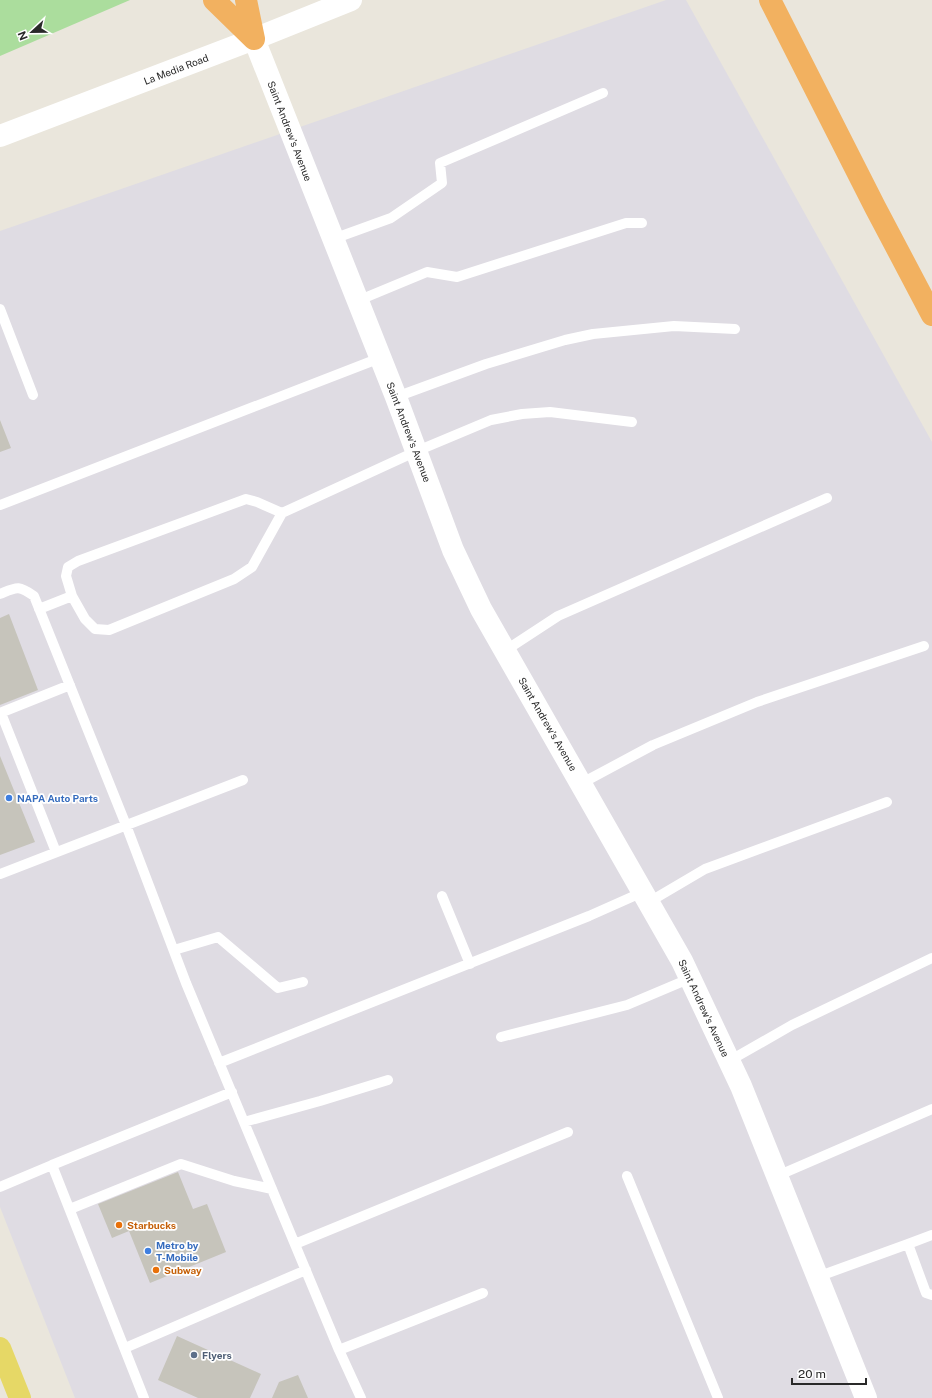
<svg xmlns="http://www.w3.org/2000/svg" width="932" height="1398" viewBox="0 0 932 1398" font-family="'Public Sans',sans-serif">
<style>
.industrial{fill:#dfdce3}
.green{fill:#abdd9d}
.building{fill:#c6c4bb}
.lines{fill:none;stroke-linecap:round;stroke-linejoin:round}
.lane{stroke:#fff;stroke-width:10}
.secondary{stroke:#fff;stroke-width:22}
.primary{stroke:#e6d866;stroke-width:22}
.highway{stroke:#f2b160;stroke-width:22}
.shop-dot{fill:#3f7fe0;stroke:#fff;stroke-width:1.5}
.food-dot{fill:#e8710a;stroke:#fff;stroke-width:1.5}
.service-dot{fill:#5c6f8a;stroke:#fff;stroke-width:1.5}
.labels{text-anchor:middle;stroke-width:3.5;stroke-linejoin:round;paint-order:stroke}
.street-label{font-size:10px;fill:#292929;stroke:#fff}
.shop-label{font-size:10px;font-weight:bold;fill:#366cbe;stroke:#fff;text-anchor:start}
.food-label{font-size:10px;font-weight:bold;fill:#c56008;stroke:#fff;text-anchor:start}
.service-label{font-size:10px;font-weight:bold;fill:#4e5e75;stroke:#fff;text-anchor:start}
</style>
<rect width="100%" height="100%" fill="#eae6dc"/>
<path class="industrial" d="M666 0H686L932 442V1398H75L0 1207V231Z"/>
<path class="green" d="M0 0H130L0 56Z"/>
<path class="building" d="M0 420 11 448 0 452Z
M9 614 38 690 0 705V618Z
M0 756 35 842 0 855Z
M178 1172 193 1209 207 1204 226 1252 150 1283 129 1231 112 1238 98 1204Z
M177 1336 261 1374 250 1398H198L158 1380Z
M298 1375 308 1398H272L279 1382Z"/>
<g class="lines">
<path class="lane" d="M333 239 391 218 442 183 440 163 603 93
M357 301 427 272 457 277 626 223H642
M0 309 33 395
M396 397 486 364 565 340 593 334 674 326 735 329
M0 505 380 358
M0 594C17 587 18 585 34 596L126 825 186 983 339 1350 361 1398
M72 596 85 619 95 629 109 630 234 579 252 567 282 513
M39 609 72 596 66 576 68 567 78 561 246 499 257 502 282 513 417 451 491 420 522 414 550 412 632 422
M506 650 558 616 827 498
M0 713 70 685
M1 713 56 852
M582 783 653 745 757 702 924 646
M0 874 243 780
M442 896 470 964
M649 902 705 869 887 802
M174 950 218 937 278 988 303 982
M501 1037 627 1005 691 978
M729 1061 792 1025 932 958
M219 1063 589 916 643 892
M244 1122 320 1101 388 1080
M52 1165 232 1092
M627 1176 718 1398
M777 1176 932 1109
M0 1187 52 1165 144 1398
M70 1209 181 1164 234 1181 272 1189
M295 1244 568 1132
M908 1244 932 1235
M817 1277 908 1244 926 1293 932 1295
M125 1348 306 1270
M339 1350 483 1293"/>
<path class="secondary" d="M254 39 396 397 453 550 481 609 682 961 741 1086 866 1398
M0 136 254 39 351 0"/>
<path class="primary" d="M0 1348 20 1398"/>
<path class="highway" d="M214 0 254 39
M246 0 254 39
M770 0 875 207 932 315"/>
</g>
<g class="shop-dot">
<circle cx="9" cy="798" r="4"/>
<circle cx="148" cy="1251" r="4"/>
</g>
<g class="food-dot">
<circle cx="119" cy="1225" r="4"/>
<circle cx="156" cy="1270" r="4"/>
</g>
<circle class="service-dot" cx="194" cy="1355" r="4"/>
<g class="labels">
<g class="street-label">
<text transform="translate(176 69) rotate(-21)" y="4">La Media Road</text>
<text transform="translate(290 131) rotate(69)" y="4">Saint Andrew's Avenue</text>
<text transform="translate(409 432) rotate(69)" y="4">Saint Andrew's Avenue</text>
<text transform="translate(548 724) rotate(60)" y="4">Saint Andrew's Avenue</text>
<text transform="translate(704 1008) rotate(65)" y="4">Saint Andrew's Avenue</text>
</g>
<g class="shop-label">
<text x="17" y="802">NAPA Auto Parts</text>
<text x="156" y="1249">Metro by<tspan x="156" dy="12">T-Mobile</tspan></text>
</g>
<g class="food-label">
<text x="127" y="1229">Starbucks</text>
<text x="164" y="1274">Subway</text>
</g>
<g class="service-label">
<text x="202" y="1359">Flyers</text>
</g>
</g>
<g transform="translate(32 32) rotate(248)" stroke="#ffffff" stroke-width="3" paint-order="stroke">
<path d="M0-3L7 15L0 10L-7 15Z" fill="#292929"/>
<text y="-6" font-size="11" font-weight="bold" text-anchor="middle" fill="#292929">N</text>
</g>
<path d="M792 1378v6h74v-6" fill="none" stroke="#292929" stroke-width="2"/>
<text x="798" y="1378" font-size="12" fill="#292929" stroke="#ffffff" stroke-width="3" paint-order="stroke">20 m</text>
</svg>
